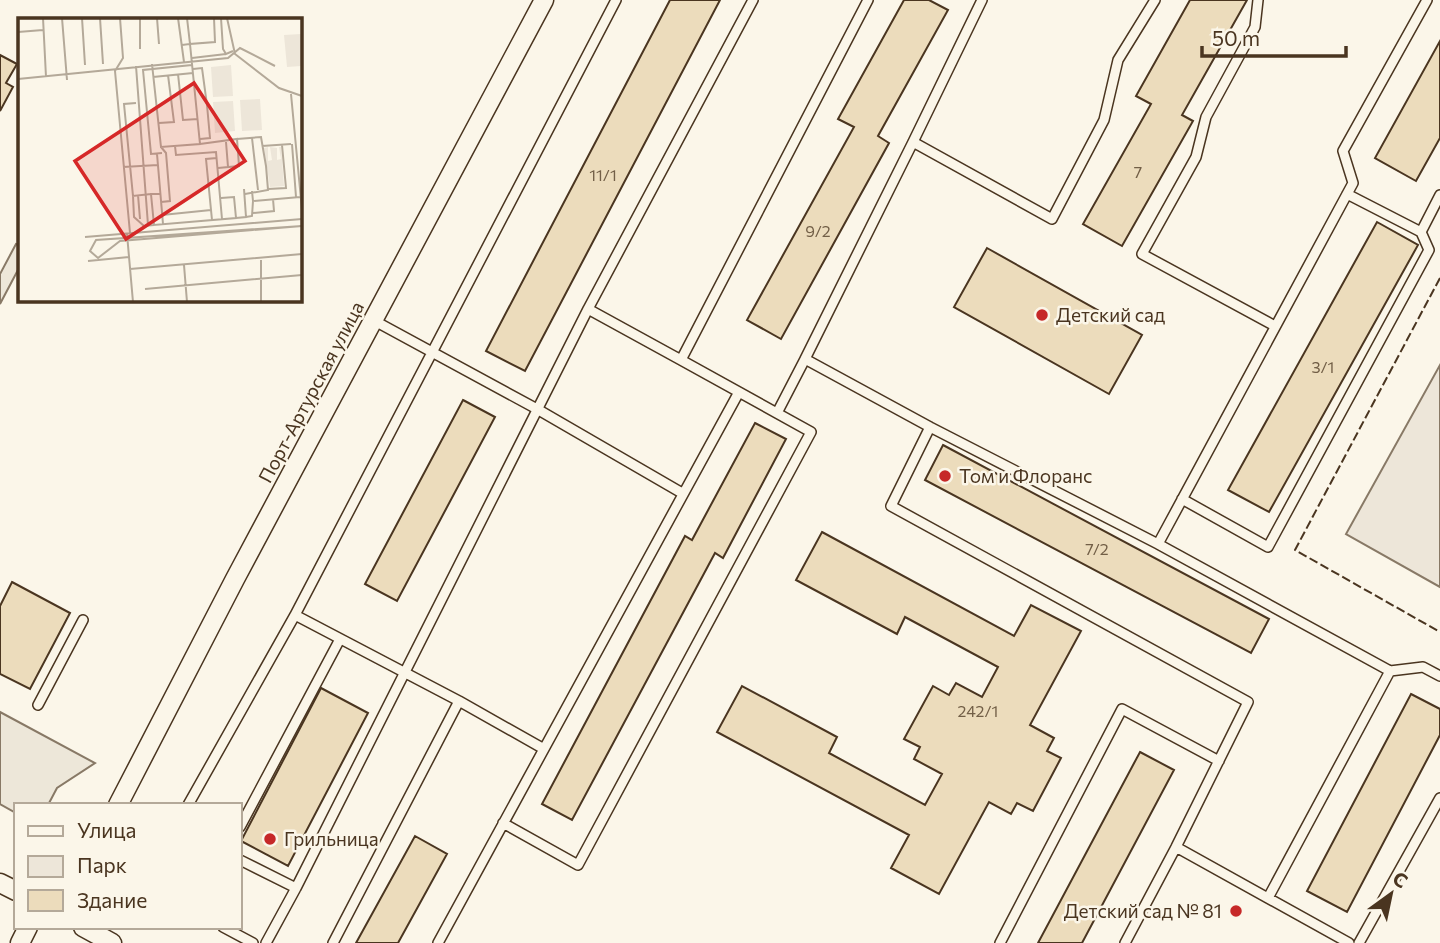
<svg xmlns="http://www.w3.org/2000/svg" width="1440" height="943" viewBox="0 0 1440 943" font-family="Commissioner,sans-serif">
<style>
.green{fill:#ede6d9;stroke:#887966;stroke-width:2}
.parking{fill:#ede7d9;stroke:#887966;stroke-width:2}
.building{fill:#ecdcbc;stroke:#4a3520;stroke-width:2}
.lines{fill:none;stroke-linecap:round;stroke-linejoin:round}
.service-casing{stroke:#4a3520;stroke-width:12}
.minor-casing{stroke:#4a3520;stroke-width:21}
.service{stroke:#fbf6e9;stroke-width:9}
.minor{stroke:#fbf6e9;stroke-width:18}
.fence{stroke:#4a3520;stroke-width:2;stroke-dasharray:9 3.5;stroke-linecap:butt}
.poi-dot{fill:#c62828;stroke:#fbf6e9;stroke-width:2.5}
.labels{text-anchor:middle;stroke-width:5;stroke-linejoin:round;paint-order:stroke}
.number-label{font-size:16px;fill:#725f47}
.poi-label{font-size:19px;fill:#4a3520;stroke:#fbf6e9;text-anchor:start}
.street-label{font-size:19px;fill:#4a3520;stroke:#fbf6e9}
.inset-road{fill:none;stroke:#b4a999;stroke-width:2}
.view{fill:#d62828;fill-opacity:0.15;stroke:#d62828;stroke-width:3.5}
.inset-edge{fill:none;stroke:#4a3520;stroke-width:3.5}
</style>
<rect width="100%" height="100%" fill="#fbf6e9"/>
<path class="green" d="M1440 365V587L1346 534Z"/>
<path class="parking" d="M16 244 19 245V268L0 304V274Z
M0 712 95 763 57 788 48 805H16V813L0 804Z"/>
<path class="building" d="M670 0H720L525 371 486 351Z
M904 0H929L948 10 878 136 889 143 781 339 747 320 854 127 838 119Z
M1190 0H1247L1182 115 1193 121 1122 246 1083 224 1151 104 1136 96Z
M1440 41V138L1416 181 1375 158Z
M0 55 17 64 6 83 13 87 0 111Z
M1377 222 1418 245 1269 512 1228 490Z
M987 248 1142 335 1109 394 954 307Z
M463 400 495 417 397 601 365 584Z
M755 423 786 439 723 558 715 553 572 820 542 804 685 536 692 540Z
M943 445 1269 619 1251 653 925 480Z
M822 532 1014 636 1031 605 1081 631 1030 725 1054 738 1047 751 1061 758 1033 811 1017 803 1011 814 989 802 939 894 891 868 909 835 717 732 742 686 837 737 829 753 925 805 942 774 914 759 920 747 904 739 933 686 949 695 956 683 982 697 998 667 905 617 897 634 796 580Z
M12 582 70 613 30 689 0 674V606Z
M321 688 368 713 288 866 241 841Z
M1411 694 1440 709V735L1347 912 1307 891Z
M1140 752 1174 770 1082 943H1038Z
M415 836 447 854 398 943H356Z"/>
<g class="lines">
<g class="service-casing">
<path id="service" d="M982 0 913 142 805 359 930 427 1158 544 1353 183 1343 151 1427 0
M1258 0 1255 27 1206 117 1196 157 1142 254 1275 326
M913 142 1052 219 1104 120 1118 60 1155 0
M1347 194 1421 232
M588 309 681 360
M373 320 537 409 682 493
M777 413 805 359
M930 427 891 506 1248 702 1176 847 1125 943
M1182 499 1268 547 1429 250 1421 232 1440 195
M1158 544 1390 671 1423 667 1440 676
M459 701 295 615 616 0
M38 705 83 620
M188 805 295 615
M503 823 578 865 811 432 681 360 868 0
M240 827 340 639
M1176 847 1349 943
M240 860 296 888
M1268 898 1390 671
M223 927 253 943
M266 943 296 888 588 309 753 0
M333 943 459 701 544 749
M438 943 739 392
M1000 943 1122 709 1219 761
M1359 943 1440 798"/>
</g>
<g class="minor-casing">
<path id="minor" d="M118 805 235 579 544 0
M0 883 16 891
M83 927 112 943
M20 943 28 927"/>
</g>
<use href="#service" class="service"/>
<use href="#minor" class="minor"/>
<path class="fence" d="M1440 278 1295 550 1440 632"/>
</g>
<g class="poi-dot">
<circle cx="1042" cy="315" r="7"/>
<circle cx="945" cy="476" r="7"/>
<circle cx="270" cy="839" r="7"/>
<circle cx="1236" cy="911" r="7"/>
</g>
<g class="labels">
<g class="number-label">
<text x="1138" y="178">7</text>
<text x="603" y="181">11/1</text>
<text x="818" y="237">9/2</text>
<text x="1323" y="373">3/1</text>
<text x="1097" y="555">7/2</text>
<text x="978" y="717">242/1</text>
</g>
<g class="poi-label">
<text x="1056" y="322">Детский сад</text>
<text x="959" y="483">Том и Флоранс</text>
<text x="284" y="846">Грильница</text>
<text x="1222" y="918" text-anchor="end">Детский сад № 81</text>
</g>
<g class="street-label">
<text transform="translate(311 392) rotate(-62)" y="7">Порт-Артурская улица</text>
</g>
</g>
<g transform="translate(18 18)">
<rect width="284" height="284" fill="#fbf6e9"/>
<path d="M283 16V48L269 49 266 17ZM213 47 215 78 195 79 193 49ZM242 81 244 112 224 113 222 82ZM215 83 217 113 197 115 195 84ZM250 129V143L254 142 252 129 259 130V142L263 141 261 129H263L266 168 252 169 246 130Z" fill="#ede6d9"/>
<path class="inset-road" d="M25 0 28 59M44 0 49 62M64 0 67 47M82 0 85 46M102 0 105 40 97 53 112 215M139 0 141 26M160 0 166 44M203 0 205 31 208 36 215 33M209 0 217 36 261 70 284 78M0 14 25 12M164 27 172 26 169 0M122 31V0M174 40 208 36M134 46 143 129 182 126 172 26 197 24 196 0M118 48 130 207M175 51 184 50 189 87 192 120 182 121M160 56 165 102 180 101M135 59 175 55M0 61 210 40 222 30 257 48M273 76 284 192M118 85 106 86 115 178 133 176M141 105 156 104 150 57M234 120 240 172M219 121 243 119 248 148 250 172 227 176M208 124 210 149M182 126 219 121 221 148 200 150M274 126 278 179M157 128 158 137 198 134 204 201M244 128 273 126M143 129 148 135 152 183 143 184M144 135 133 136 125 52 174 47M139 136 145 206M105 149 140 147M250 171 268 170 264 127M234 173 235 183 282 179M143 176H133L136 207 218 200 216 179 203 180M120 177 122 201M115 178 116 199 126 208 136 207M235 195 256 193 255 181M144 197 193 192M228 199 234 198 235 183M218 200 228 199 226 171M194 202 188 141 199 140M284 208 78 222 72 233 80 240 102 223 284 208M109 216 115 284M67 219 284 201M70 243 111 239M166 247 169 284M112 251 284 236M127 271 284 257M243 284V242"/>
<path class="view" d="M176 65 227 143 108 221 57 143Z"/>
<rect width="284" height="284" class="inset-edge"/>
</g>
<rect x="14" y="803" width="228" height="126" fill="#fbf6e9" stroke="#b4a999" stroke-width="2"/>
<rect x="28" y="826" width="35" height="10" fill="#fbf6e9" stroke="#b4a999" stroke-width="2"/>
<text x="77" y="838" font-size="21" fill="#4a3520">Улица</text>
<rect x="28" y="856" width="35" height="21" fill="#ede6d9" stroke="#b4a999" stroke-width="2"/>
<text x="77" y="873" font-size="21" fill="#4a3520">Парк</text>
<rect x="28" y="890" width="35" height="21" fill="#ecdcbc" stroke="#b4a999" stroke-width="2"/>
<text x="77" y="908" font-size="21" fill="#4a3520">Здание</text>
<g transform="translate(1391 894) rotate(33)" stroke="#fbf6e9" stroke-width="5" paint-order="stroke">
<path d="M0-5L12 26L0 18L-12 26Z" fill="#4a3520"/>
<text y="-10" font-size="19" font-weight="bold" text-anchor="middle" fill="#4a3520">С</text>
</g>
<path d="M1202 46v10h144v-10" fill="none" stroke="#4a3520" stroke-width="3.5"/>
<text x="1212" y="46" font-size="21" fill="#4a3520" stroke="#fbf6e9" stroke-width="5" paint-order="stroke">50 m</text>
</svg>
